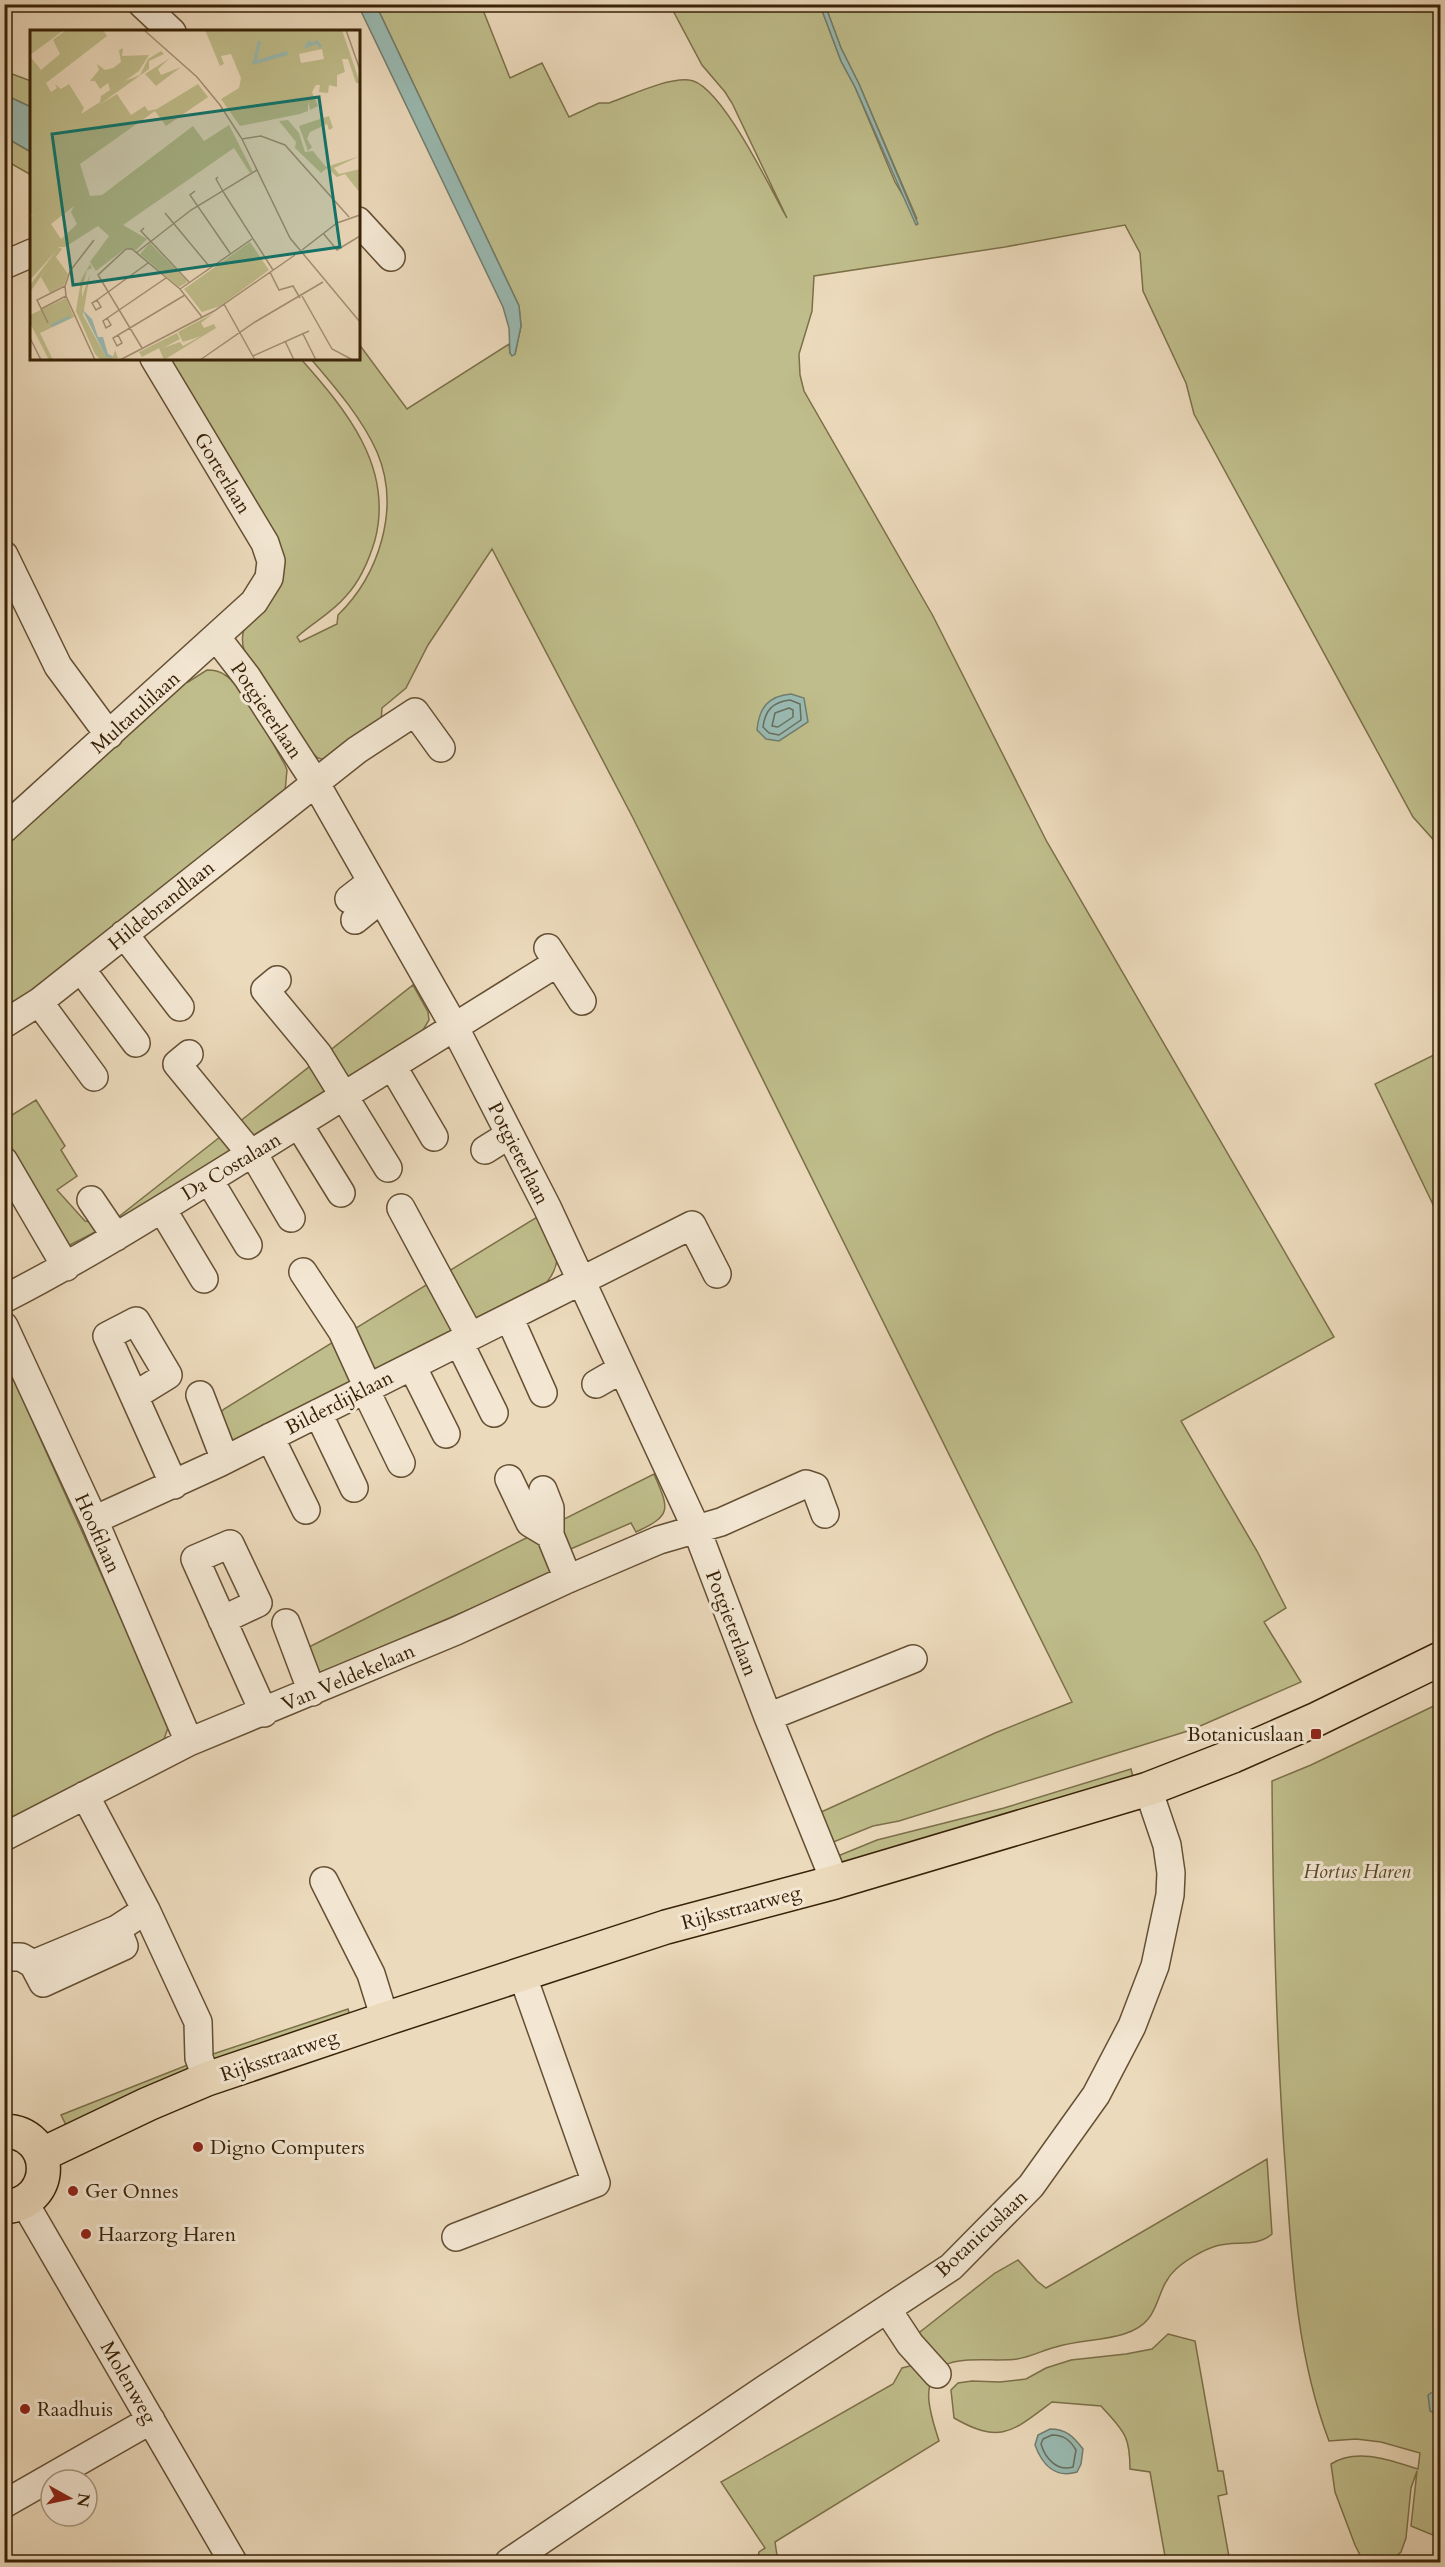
<svg xmlns="http://www.w3.org/2000/svg" width="1445" height="2567" viewBox="0 0 1445 2567" font-family="Cardo,serif">
<style>
.green{fill:#bfbd8b;stroke:#7c7049;stroke-width:1.5}
.water{fill:#99bab2;stroke:#727d6e;stroke-width:1.5}
.lines{fill:none;stroke-linecap:round;stroke-linejoin:round}
.shore{stroke:#686e5c;stroke-width:1.5}
.minor-casing{stroke:#655034;stroke-width:30}
.major-casing{stroke:#382207;stroke-width:36}
.minor{stroke:#f3e7d3;stroke-width:27}
.major{stroke:#ecdabc;stroke-width:33}
.poi-dot{fill:#8f2418;stroke:#f3e7d3;stroke-width:2}
.labels{text-anchor:middle;stroke-width:6;stroke-linejoin:round;paint-order:stroke}
.street-label{font-size:20px;fill:#382207;stroke:#f3e7d3}
.poi-label{font-size:20px;fill:#382207;stroke:#f3e7d3;text-anchor:start}
.park-label{font-size:20px;font-style:italic;fill:#5a4928;stroke:#f3e7d3}
.inset-river{fill:none;stroke:#99bab2;stroke-width:3}
.inset-road{fill:none;stroke:#a49074;stroke-width:1.5}
.view{fill:#0f766e;fill-opacity:0.15;stroke:#0f766e;stroke-width:3}
.inset-edge{fill:none;stroke:#382207;stroke-width:3}
</style>
<rect width="100%" height="100%" fill="#ecdabc"/>
<filter id="stains"><feTurbulence type="fractalNoise" baseFrequency=".00333" numOctaves="4"/><feColorMatrix values="0 0 0 0 .2 0 0 0 0 .09 0 0 0 0 .02 0 0 0 .5 -.17"/></filter>
<radialGradient id="worn" r=".72"><stop offset=".6" stop-color="#630" stop-opacity="0"/><stop offset="1" stop-color="#630" stop-opacity=".3"/></radialGradient>
<path class="green" d="M376 5H481L510 78 542 63 569 117 599 103H609C632 95 666 78 689 80 720 82 771 190 787 218L732 103 725 92 702 65 670 5H820L841 61 855 87 895 182 917 219 859 84 841 48 825 5H1440V847L1413 817 1194 414 1186 383 1143 291 1140 253 1125 225 1005 247 814 276 812 311 799 354 800 375 804 391 933 616 1047 842 1334 1337 1181 1421 1257 1551 1286 1608 1264 1622 1301 1682 1191 1730 899 1821 873 1826 826 1845 819 1813 995 1733 1072 1702 633 818 492 549 428 645 406 688 382 708 381 722 329 761 318 758 310 751 244 650C236 622 260 604 277 585L164 359H301C346 410 394 467 375 540 369 560 360 581 346 596 332 613 312 623 297 637L300 642 337 624 338 615C379 575 401 508 377 452 362 418 335 387 311 359L358 358 359 344 407 409 509 344 510 353 515 354 521 326 519 306Z
M4 71 31 81V107L5 95Z
M5 137 31 152V175L5 160Z
M207 670C214 670 220 671 225 675 245 687 272 743 285 765L287 770 285 791 5 1018V843L184 679 188 682Z
M413 985 428 1012 429 1020 420 1035 117 1224 112 1222Z
M1440 1052V1219L1375 1084Z
M36 1100 65 1146 61 1150 77 1176 57 1190 85 1221 96 1223 101 1229 66 1247 5 1143 4 1120Z
M542 1214C553 1240 567 1257 547 1282L226 1446 217 1416 224 1409Z
M4 1358 169 1725 164 1739 151 1749 4 1825Z
M654 1474C669 1509 673 1515 636 1532L631 1523 566 1551 572 1565 312 1677 307 1648Z
M1440 1703V2538L1411 2526 1417 2471 1411 2488 1406 2538 1401 2552 1394 2558 1383 2562H1372L1361 2557 1355 2545 1335 2492 1331 2464C1357 2447 1392 2461 1418 2469L1420 2453 1381 2442 1356 2439 1329 2441C1297 2357 1292 2266 1286 2177 1276 2045 1273 1913 1272 1781L1311 1765Z
M1131 1769 1134 1781 846 1869 833 1858 877 1840 1004 1808Z
M348 2009 350 2016 210 2065 207 2056Z
M190 2064 193 2072 67 2127 61 2115Z
M1267 2159 1272 2234C1256 2248 1235 2240 1216 2246 1203 2250 1186 2260 1176 2269 1152 2291 1164 2322 1124 2334 1102 2341 1078 2340 1056 2347 1043 2350 1031 2357 1017 2359 997 2362 962 2356 945 2365 917 2381 932 2418 939 2441L775 2542 778 2562H757L759 2552 765 2548 721 2482 893 2384 902 2368 914 2365 911 2339 995 2273 1018 2260 1037 2281 1046 2288Z
M1168 2334 1195 2341 1218 2471H1223L1227 2494 1218 2496 1230 2562H1166L1150 2472 1130 2469C1130 2434 1123 2431 1101 2406L1052 2402C1013 2431 1001 2445 954 2418L951 2390 958 2383 972 2381 1000 2382 1026 2379 1046 2368 1071 2360 1126 2354 1152 2349Z"/>
<path class="water" d="M358 5H376L519 306 521 326 515 354 512 356 510 353 509 328 503 307Z
M820 5H825L841 48 859 84 918 224 916 225 855 87 841 61Z
M5 95 31 107V152L5 137Z
M791 694 804 698 808 722 779 741 766 739 757 730C759 708 768 696 791 694Z
M1440 2387V2416L1430 2411 1428 2395Z
M1050 2429C1066 2429 1073 2436 1083 2449L1081 2464 1077 2472C1055 2479 1042 2464 1035 2445L1038 2435Z"/>
<g class="lines">
<path class="shore" d="M790 700 800 704 801 720 779 735 769 733 763 727C765 710 773 702 790 700Z
M789 708 793 710V717L778 727 772 726 775 713Z
M1052 2435C1064 2435 1070 2440 1076 2450L1073 2467C1057 2472 1045 2458 1041 2444L1043 2439Z"/>
<g class="minor-casing">
<path id="minor" d="M142 4 172 32
M358 221 391 257
M4 265 32 253
M4 555 58 666 109 735
M217 638 247 677 315 782 454 1026 547 1207 696 1528 768 1717 835 1882
M4 829 254 602 269 578 271 561 265 543 154 358
M349 899 371 882
M355 920 381 899
M124 934 180 1007
M548 948 582 1001
M81 969 136 1043
M277 980 265 990 318 1054 388 1168
M39 1002 94 1077
M4 1024 39 1002 357 750 415 712 441 748
M189 1054 177 1064 251 1154
M393 1067 434 1137
M299 1125 341 1193
M485 1150 509 1135
M253 1153 291 1218
M4 1161 66 1267
M209 1180 248 1245
M91 1200 116 1237
M401 1208 470 1336
M162 1209 204 1279
M303 1272 342 1331 368 1388
M4 1299C84 1258 160 1210 236 1163 343 1097 450 1029 557 963
M509 1317 543 1393
M4 1326 94 1520 189 1742
M459 1342 494 1413
M412 1366 446 1434
M596 1384 622 1369
M365 1389 401 1463
M200 1395 225 1460
M134 1396 168 1375 136 1321 107 1336 174 1485
M318 1413 354 1488
M270 1437 306 1510
M509 1479 530 1523 550 1535
M543 1490 550 1508V1535L568 1579
M94 1520 219 1463 692 1225 717 1274
M222 1620 258 1603 230 1544 195 1559 264 1713
M286 1623 312 1692
M768 1717 913 1659
M85 1795 146 1910 198 2022 199 2058 207 2079
M4 1837 189 1742 456 1631 568 1579 659 1540 721 1522 806 1484 815 1487 825 1514
M324 1881 371 1974 385 2019
M117 1929 33 1964 43 1983 124 1946 117 1929 146 1910
M4 1957H21L33 1964
M24 2202 233 2562
M456 2237 596 2183 522 1974
M887 2309 910 2344 937 2374
M4 2504 151 2420
M509 2562 768 2387 951 2267 1031 2186 1096 2095 1132 2026 1155 1966 1170 1895 1171 1873 1167 1845 1148 1789"/>
</g>
<g class="major-casing">
<path id="major" d="M4 2131C56 2132 57 2204 4 2207
M41 2155 148 2104 207 2079 385 2019 666 1927 835 1882 1148 1789 1233 1756 1317 1719 1440 1659"/>
</g>
<use href="#minor" class="minor"/>
<use href="#major" class="major"/>
</g>
<g class="poi-dot">
<rect x="1310" y="1728" width="12" height="12" rx="3"/>
<circle cx="198" cy="2147" r="6"/>
<circle cx="73" cy="2191" r="6"/>
<circle cx="86" cy="2234" r="6"/>
<circle cx="25" cy="2409" r="6"/>
</g>
<g class="labels">
<g class="street-label">
<text transform="translate(223 473) rotate(59)" y="7">Gorterlaan</text>
<text transform="translate(267 710) rotate(56)" y="7">Potgieterlaan</text>
<text transform="translate(135 712) rotate(-42)" y="7">Multatulilaan</text>
<text transform="translate(161 905) rotate(-39)" y="7">Hildebrandlaan</text>
<text transform="translate(519 1153) rotate(63)" y="7">Potgieterlaan</text>
<text transform="translate(231 1166) rotate(-31)" y="7">Da Costalaan</text>
<text transform="translate(339 1402) rotate(-27)" y="7">Bilderdijklaan</text>
<text transform="translate(98 1533) rotate(66)" y="7">Hooftlaan</text>
<text transform="translate(732 1623) rotate(69)" y="7">Potgieterlaan</text>
<text transform="translate(348 1677) rotate(-23)" y="7">Van Veldekelaan</text>
<text transform="translate(741 1907) rotate(-15)" y="7">Rijksstraatweg</text>
<text transform="translate(279 2055) rotate(-19)" y="7">Rijksstraatweg</text>
<text transform="translate(981 2233) rotate(-43)" y="7">Botanicuslaan</text>
<text transform="translate(129 2382) rotate(60)" y="7">Molenweg</text>
</g>
<g class="poi-label">
<text x="1304" y="1741" text-anchor="end">Botanicuslaan</text>
<text x="210" y="2154">Digno Computers</text>
<text x="85" y="2198">Ger Onnes</text>
<text x="98" y="2241">Haarzorg Haren</text>
<text x="37" y="2416">Raadhuis</text>
</g>
<g class="park-label">
<text x="1357" y="1878">Hortus Haren</text>
</g>
</g>
<g transform="translate(30 30)">
<rect width="330" height="330" fill="#ecdabc"/>
<path d="M0 0H34L0 25ZM36 0H73L77 6 16 53 21 62 27 58 25 54 31 59 39 54 54 78 51 84 70 72 71 66 80 60 78 53 70 59 65 51H60L69 40 67 34 75 40 83 38 91 32 89 20 93 18 92 26 119 25 109 41 95 51 110 45 118 29 131 21 134 24 119 31V39L69 75 87 64 101 85 115 76 118 81 127 79 168 54 178 67 136 96 125 81 50 134 60 166 72 165 163 96 174 111 199 95 223 142 220 143 204 118 93 195 117 209 106 220 96 218 66 241 60 232 79 206 68 196 35 217H28L32 219 26 227 38 244 34 255 20 263 11 247 19 235 0 262V255L26 221 0 250V188L3 186 0 183V26L11 40 30 24 23 10ZM44 176 41 182 47 194 31 209 21 194ZM175 0H312L330 53H326L318 29H312L315 42 307 45V57L299 55 298 63 289 62 290 55H286L282 62 288 76 280 80 278 71V81L270 84 210 96 191 69 209 58 211 48 201 24 191 26 194 34 190 36ZM292 19 294 29 271 33 269 24ZM140 28 128 39 131 45 151 37 126 56 115 44ZM299 86 303 98 299 100 297 94 280 102 277 109 282 117 278 121 269 96ZM258 90 269 103 275 122 283 121 296 137 330 126 304 138 309 144 330 139V163L315 144 307 147 297 138 291 143 265 118 266 112 249 91ZM220 212 239 240 190 276 172 282 154 259ZM120 213 157 251 156 253 149 257 110 224ZM60 234 62 238 57 240 52 258V267L60 244 53 285 76 327H83L85 320 88 328 71 330 65 324 46 281 51 250ZM36 268 44 287 10 303 23 330H19L0 293V285ZM184 283 171 293 174 298 184 294 186 298 134 330 129 318 112 327 109 322 147 303 150 309 133 318 150 312 153 316 171 306 153 312 148 302Z" fill="#bfbd8b" fill-rule="evenodd"/>
<path d="M228 11H231L227 30 257 21 258 25 222 35ZM52 279 62 289 68 307H73L78 324 84 327H76Z" fill="#99bab2"/>
<path class="inset-river" d="M280 11 277 16 287 12 291 17M21 296 40 287"/>
<path class="inset-road" d="M114 0 167 47 190 75 212 109 260 208 330 292M316 0 330 40M212 109 231 106 255 115 319 187M188 147 186 149 194 163 243 240M165 161 160 165 200 223M135 183 179 236M114 198 111 201 159 252M293 203 307 220 330 206M64 210 40 241 35 256 36 266 65 330M272 220 307 193 330 185M106 223 161 180 227 140M240 242 249 260 263 256 270 268M150 259 222 209M272 266 302 319 323 330M67 270 118 233M67 270 71 277 66 280 62 273ZM194 274 225 330M11 279 36 266M77 288 81 295 76 298 73 291 136 248M18 293 7 270 35 256M273 304 286 330M88 305 92 313 87 316 83 308 155 265M0 308 11 330M255 311 264 330M112 318 68 245 96 219H102L150 259 172 287M223 326 279 301M90 330 184 281 265 225M170 330 225 292 293 252"/>
<path class="view" d="M289 67 310 217 43 255 22 104Z"/>
<rect width="330" height="330" class="inset-edge"/>
</g>
<rect width="1445" height="2567" fill="none" stroke="#ecdabc" stroke-width="24"/>
<rect x="6" y="6" width="1433" height="2555" fill="none" stroke="#382207" stroke-width="3"/>
<rect x="12" y="12" width="1421" height="2543" fill="none" stroke="#382207" stroke-width="1.5"/>
<g transform="translate(69 2498) rotate(98)"><circle r="28" fill="#f3e7d3" stroke="#a89881" stroke-width="1.5"/>
<path d="M0-4.5L10 22L0 15L-10 22Z" fill="#8f2418"/>
<text y="-9" font-size="16" font-weight="bold" text-anchor="middle" fill="#382207">N</text>
</g>
<rect width="100%" height="100%" filter="url(#stains)"/>
<rect width="100%" height="100%" fill="url(#worn)"/>
</svg>
